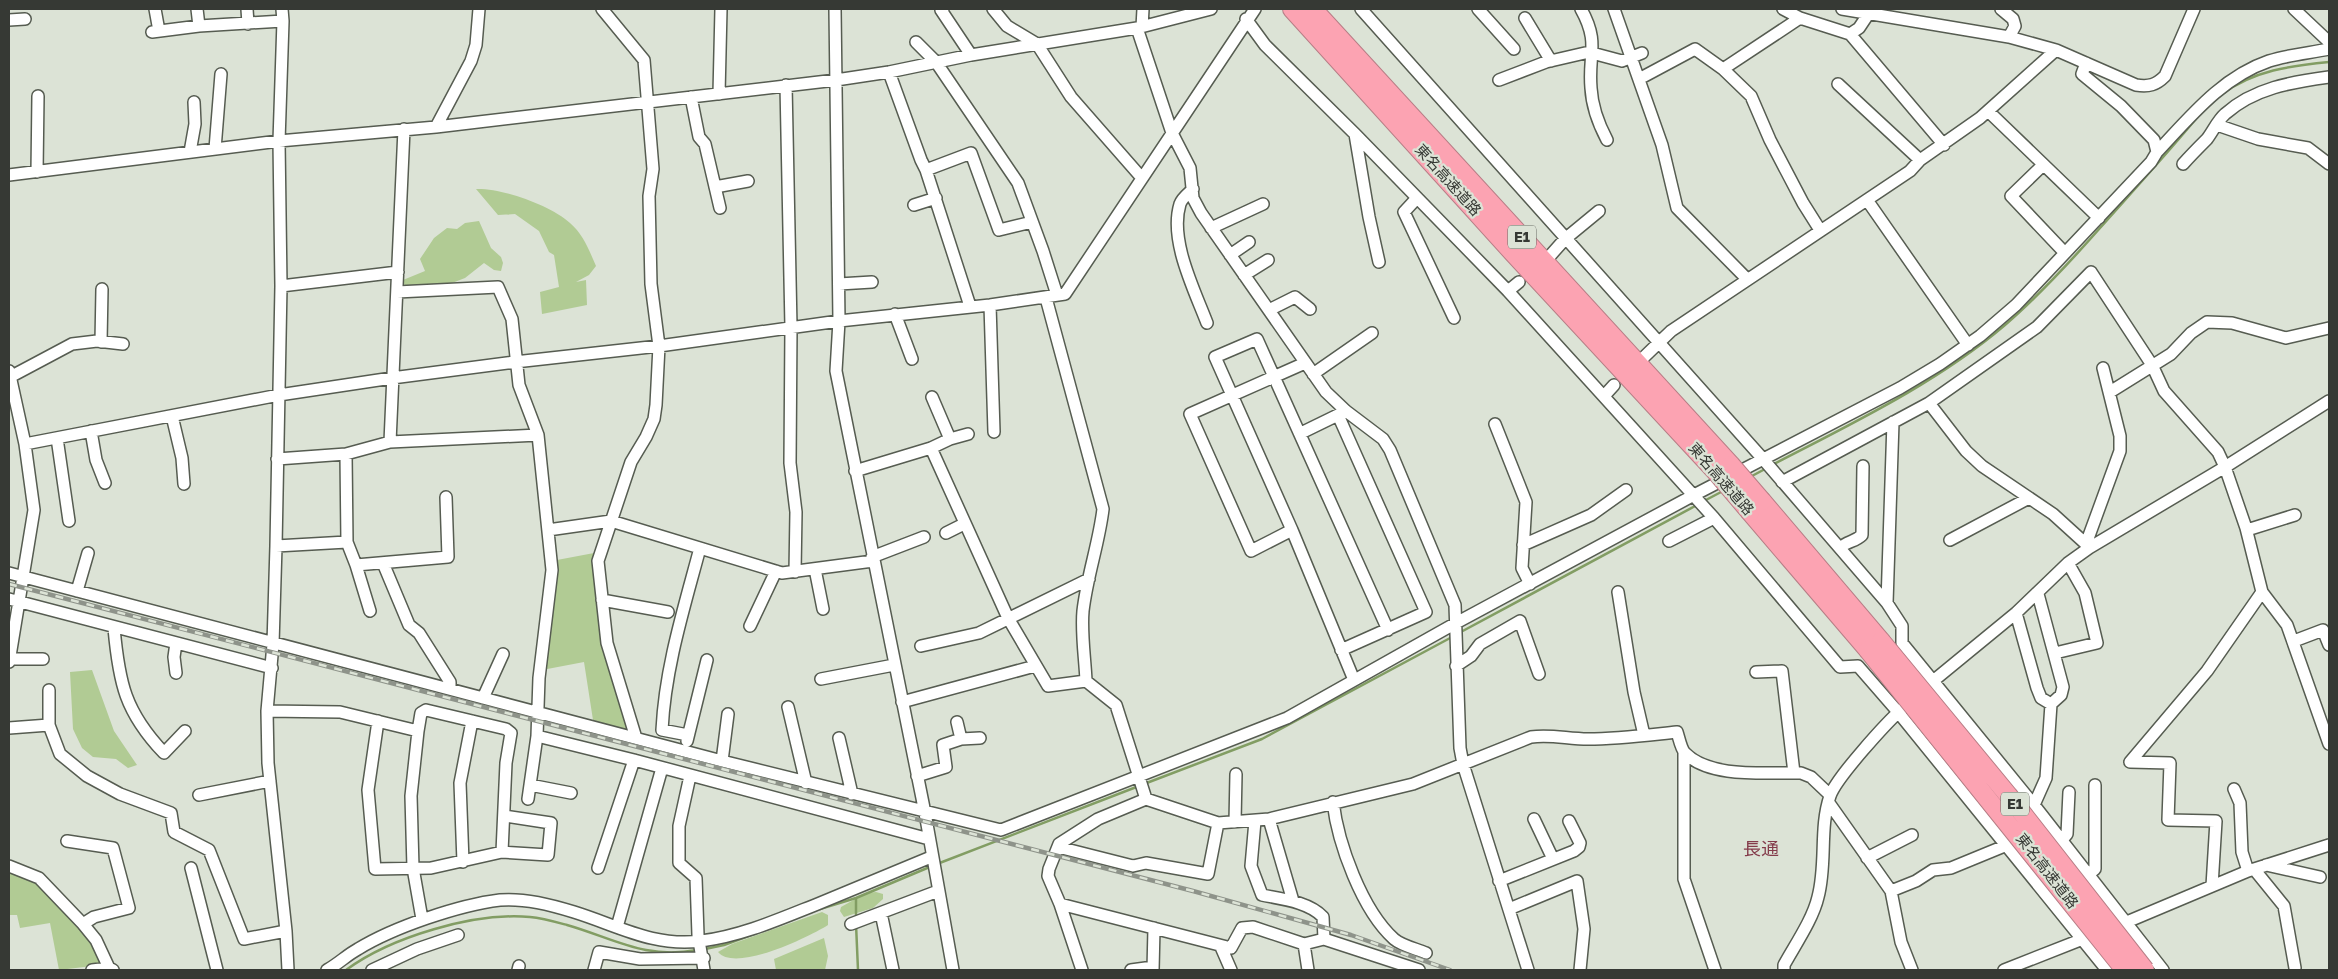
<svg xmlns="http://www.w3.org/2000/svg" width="2338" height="979" viewBox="0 0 2338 979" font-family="'Golos Text','Noto Sans JP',sans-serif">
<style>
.green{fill:#b1cb94}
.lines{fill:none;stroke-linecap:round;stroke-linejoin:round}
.stream{stroke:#829d63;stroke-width:2.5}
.minor-casing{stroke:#565c51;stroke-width:14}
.highway-casing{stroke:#b77e86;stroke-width:20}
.minor{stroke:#fff;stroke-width:11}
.highway{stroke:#fca3b2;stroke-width:18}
.rail-casing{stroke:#8e938a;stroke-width:4.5}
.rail{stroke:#dce3d6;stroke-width:2.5;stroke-dasharray:8;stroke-linecap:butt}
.highway-bridge-casing{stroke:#b77e86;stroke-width:20;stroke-linecap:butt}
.highway-bridge{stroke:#fca3b2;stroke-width:18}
.labels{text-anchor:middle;stroke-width:4.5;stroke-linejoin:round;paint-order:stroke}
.shield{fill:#dce3d6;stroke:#686c65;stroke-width:1}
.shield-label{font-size:14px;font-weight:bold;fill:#363934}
.street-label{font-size:15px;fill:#363934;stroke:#dce3d6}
.quarter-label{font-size:18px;fill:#843c4b;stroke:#dce3d6}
</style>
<rect width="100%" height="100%" fill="#dce3d6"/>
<path class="green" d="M476 189C502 188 550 205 570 223 583 234 589 250 596 266L589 275 576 282 586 280 587 305 542 314 540 292 559 287 554 255 549 252 539 231 515 214 498 215Z
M479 221 491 248 501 257 503 263 501 271 494 270 484 263 465 278 452 283 406 290 403 280 425 271 420 259 434 238 447 228 457 229 465 223Z
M594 553 599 623 628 732 593 720 584 662 542 670 557 560Z
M92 670 114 731 137 765 128 768 116 759 93 757 82 748 73 729 70 672Z
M9 871 40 884 93 944 101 965 59 970 50 923 20 928 17 915H9Z
M876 892 883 894V899L873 908 844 917 840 911 841 907 866 893Z
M822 912 828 915V925C809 937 735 973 718 952L732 944Z
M824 938 828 956 825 970H776L774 959Z"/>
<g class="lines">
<path class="stream" d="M2222 94C2255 70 2290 66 2329 62
M1772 465C1851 424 1937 383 2005 325 2040 295 2070 262 2100 228 2132 192 2164 157 2195 120
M1750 477 1767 468
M1704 501 1723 491
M1459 633 1697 505
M1144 784 1262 739 1452 637
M937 864 1139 786
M856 898V919
M820 909 856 898 932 866
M856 924 858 970
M705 949 724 945 771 928
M346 970C391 937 474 912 530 917 542 918 556 922 567 925 613 938 645 960 697 950"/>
<g class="minor-casing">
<path id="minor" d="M155 9 159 31
M197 9 199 26
M247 9 248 24
M282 9 283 21 279 141 281 286 276 546 273 644 267 711 268 763 286 931 288 970
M602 9 644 60 653 169 649 196 651 284 659 346 656 405 654 419 646 437 631 462 598 561 607 643 636 738
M835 9 839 321 836 371 925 813 953 970
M943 9 941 10 971 55
M993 9 1007 26 1037 44 1071 97 1141 177
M1361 9 1763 459 1887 603 1902 626V643L2034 805 2163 970
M1478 9 1514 49
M1581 9C1600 43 1588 54 1591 88 1592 107 1598 123 1607 140
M1614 9 1662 145 1677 208 1747 279
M1783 9 1800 18 1850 34 1859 28 1869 13
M1842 9 2009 37 2056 50 2136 85C2149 87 2156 85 2165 76L2194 9
M2001 9 2013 19 2015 26 2009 37
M2294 9 2329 42
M1525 18 1551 61
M1246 19 1265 45 1355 134 1508 291 1714 518 1840 667 1858 666 1898 712 2107 970
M9 20 25 19
M1142 27 1143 9
M1137 28 1172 133 1190 168 1193 198 1201 213 1326 392 1346 411 1383 439 1390 450 1455 605 1460 748 1463 764 1528 970
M152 32 199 26 283 21
M1850 34 1944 145
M916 42 936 62 1018 183 1043 251 1057 295
M2086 63 2082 74 2121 106 2154 140 2157 152
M1723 69 1751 96 1770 140 1803 203 1820 230
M889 72 921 160 926 170 970 306
M1639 79 1695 49 1723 69 1800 18
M1499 80 1546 62 1585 53H1592L1622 61 1642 53
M1838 84 1920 160
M786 85 791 327 790 463 796 512 795 572
M719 94 721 9
M691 97 699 137 705 144 720 208
M1988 111 2099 218
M2217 125 2258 139 2308 148 2329 164
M436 127 471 61 476 45 479 9
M1355 134 1369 217 1379 262
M215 149 221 74
M190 152 195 124 194 102
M2183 164C2191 155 2199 147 2207 139 2213 131 2218 120 2225 114 2254 88 2292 82 2329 77
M2043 165 2011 196 2065 253
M926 170 971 153 999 230 1032 222
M37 172 38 96
M9 175 279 141 436 127 836 80 889 72 971 55 1137 28 1211 9
M715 187 748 181
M1193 189C1189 193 1182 198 1180 204 1169 240 1194 289 1207 323
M1417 198 1404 212 1454 318
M1867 200 1968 345
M914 205 936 198
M1211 228 1263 204
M1230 255 1249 242
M1549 257 1565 239 1599 211
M1244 275 1268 260
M839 284 872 282
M281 286 398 272
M1508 291 1519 282
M397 292 498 287 512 319 519 385 538 435 552 570 539 678 537 736 528 799
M1046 298 1103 509C1099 543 1087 576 1083 611 1081 633 1085 658 1086 681L1116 705 1146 799
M990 305 994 432
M1269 310 1295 297 1310 309
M895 314 912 359
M101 342 102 289
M1643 358 1671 331 1910 171 1920 160 1980 118 2056 50
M9 371 25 444 34 510 9 662
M1313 374 1372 333
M10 377 72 344 97 341 123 344
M2110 392 2171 354 2191 333 2207 322 2232 323 2286 338 2329 328
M1604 396 1614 385
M932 397 950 439
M1929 403 2037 327 2091 272 2152 365 2164 391 2218 452 2225 467 2246 528 2262 592 2287 625 2329 744
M1338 415 1426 612 1341 650
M172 416 182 458 184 484
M1495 424 1526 502 1522 568 1530 584
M91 431 96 460 105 483
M1301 433 1344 412
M57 438 69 521
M390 442 404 129
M25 444 279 395 392 378 515 362 659 346 839 321 990 305 1065 294 1255 9
M931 448 1008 618 1048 686 1086 681
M346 454 347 542 356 565 448 557 446 497
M277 459 346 454 390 442 538 435
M855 471 931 448 950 439 968 434
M1782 482 1929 403 1966 451 1982 466 2053 514 2086 544
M548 530 611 521 782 573 873 561
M1292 530 1251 551 1190 414 1305 363
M2247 530 2295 515
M946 533 964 524
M1950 540 2029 498
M1669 541 1714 518
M1523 545 1591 515 1626 490
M276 546 347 542
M1840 548C1847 541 1855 542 1862 535L1863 466
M2089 548 2225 467 2329 401
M872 557 924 537
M383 563 409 625 419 633 450 682V689
M356 565 370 611
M815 569 823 609
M9 573 722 761 1001 830 1287 718 1456 623 1694 495 1900 388 1940 364 1980 336 2016 305 2151 162 2157 152C2190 117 2222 77 2269 61 2288 55 2309 53 2329 49
M77 591 88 553
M1618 592 1634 692 1644 735
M9 599 272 668
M602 600 668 612
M1887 603 1893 422
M2016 613 2037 688 2041 698 2051 704
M750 626 776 571
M114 628C119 683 125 712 164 753L185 731
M2294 641 2323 630 2329 645
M921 646 979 633 1089 579
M2055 653 2097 643 2085 593 2068 563
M9 659H43
M1456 666 1471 656 1480 644 1520 621 1539 674
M1756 672 1782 671 1794 773
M176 673 174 657 176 643
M821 679 894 665
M1354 680 1292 530 1215 357 1257 339 1388 630
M1927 686 2016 613 2068 563 2089 548 2086 544 2120 451V436L2103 368
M49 690V725
M483 698 503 654
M902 702 1035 666
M788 707 806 783
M267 711 340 712 418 731 411 796 413 868 422 919
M378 721 368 790 375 869 431 868 502 852 548 855 551 823 505 816
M9 728 49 725 60 754 87 776 120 794 171 813 174 832 209 850 244 939 286 931
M418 731 421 713 426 710 506 729 511 733 506 763 502 852
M688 735 662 730C665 668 684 608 700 548
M537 736 634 760 929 839
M839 738 852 794
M961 739 980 738
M687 741 707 660
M1684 753V879L1715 970
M722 761 728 714
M2130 762 2207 671 2262 592
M2130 762 2170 763 2168 820 2216 821 2212 886
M690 776 679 826V863L696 878 698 935 704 970
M917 776 946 767 943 745 961 739 957 722
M530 785 571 793
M2234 789 2240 803 2242 852 2248 871
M199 795 270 781
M1333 802C1338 844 1362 910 1394 939 1402 946 1417 949 1426 953
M1829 803 1891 891 1901 942 1912 970
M2034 805 2046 778 2051 704 2061 695 2063 687 2038 594
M1269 819 1293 901
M1534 819 1553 859
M1255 821 1251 866 1262 895C1282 899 1309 902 1323 917L1324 939
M1235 822 1236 774
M2062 840 2067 834 2069 792
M67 841 113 848 129 908 94 917 83 924
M1058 847 1133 866 1146 863 1208 874 1218 823
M1867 858 1912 835
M463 862 460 783 472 721
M2266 865 2320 877
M9 866 39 878 83 924 96 940 109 968 113 970
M191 868 217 970
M598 868 634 760
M2254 869 2284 906 2295 968
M2089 874 2095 869V785
M1499 881 1574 851 1579 847 1580 843 1569 821
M1891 891 1916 881 1933 870 1951 868 2007 845
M1060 904 1231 948 1242 928 1253 927 1304 944 1308 970
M1509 909 1577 881 1584 929 1580 970
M881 913 893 970
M851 924 938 891
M2122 924 2248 871 2329 845
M617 927 662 768
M1304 944 1324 939 1419 970
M1221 947 1231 970
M92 970 109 968
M327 970C338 964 347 955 358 949 394 927 459 905 500 900 525 898 551 905 574 912 619 926 653 947 701 941 742 936 782 918 820 903 857 888 894 872 931 857
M372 970 417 949 458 935
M518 970 519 966
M594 970 599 952 640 959 704 958
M1082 970 1060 904 1048 876 1049 869 1059 844 1098 819 1146 799 1218 823 1269 819 1413 784 1531 737C1550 734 1568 739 1588 739 1618 739 1648 735 1677 732 1679 738 1681 749 1685 753 1710 779 1768 772 1801 773L1811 777 1830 795
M1131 970 1153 967
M1153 970 1154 928
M1784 970V965C1795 945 1813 919 1818 897 1827 864 1819 828 1830 796 1836 778 1887 722 1903 708
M2004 970 2088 937"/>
</g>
<g class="highway-casing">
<path id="highway" d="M1292 9 1513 253 1717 473
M1313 9 1731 465
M1762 501 1881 641
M1750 512 1868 650"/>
</g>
<use href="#minor" class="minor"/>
<use href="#highway" class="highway"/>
<g class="rail-casing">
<path id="rail" d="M9 584 1193 891 1351 935 1450 970"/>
</g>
<use href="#rail" class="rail"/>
<g class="highway-bridge-casing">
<path id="highway-bridge" d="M1731 465 1762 501
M1717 473 1750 512
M1881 641 2008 795 2145 970
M1868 650 2125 970"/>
</g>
<use href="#highway-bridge" class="highway-bridge"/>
</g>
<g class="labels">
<g class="shield">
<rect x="1508" y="225.5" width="28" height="23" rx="4"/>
<rect x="2001" y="792.5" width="28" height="23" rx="4"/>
</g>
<g class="shield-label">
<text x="1522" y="242">E1</text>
<text x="2015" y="809">E1</text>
</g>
<g class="street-label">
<text transform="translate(1448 180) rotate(48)" y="5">東名高速道路</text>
<text transform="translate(1721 479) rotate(49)" y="5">東名高速道路</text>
<text transform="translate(2047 871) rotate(52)" y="5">東名高速道路</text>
</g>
<g class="quarter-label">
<text x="1761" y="855">長通</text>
</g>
</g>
<rect width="2338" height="979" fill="none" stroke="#363934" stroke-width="20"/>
</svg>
